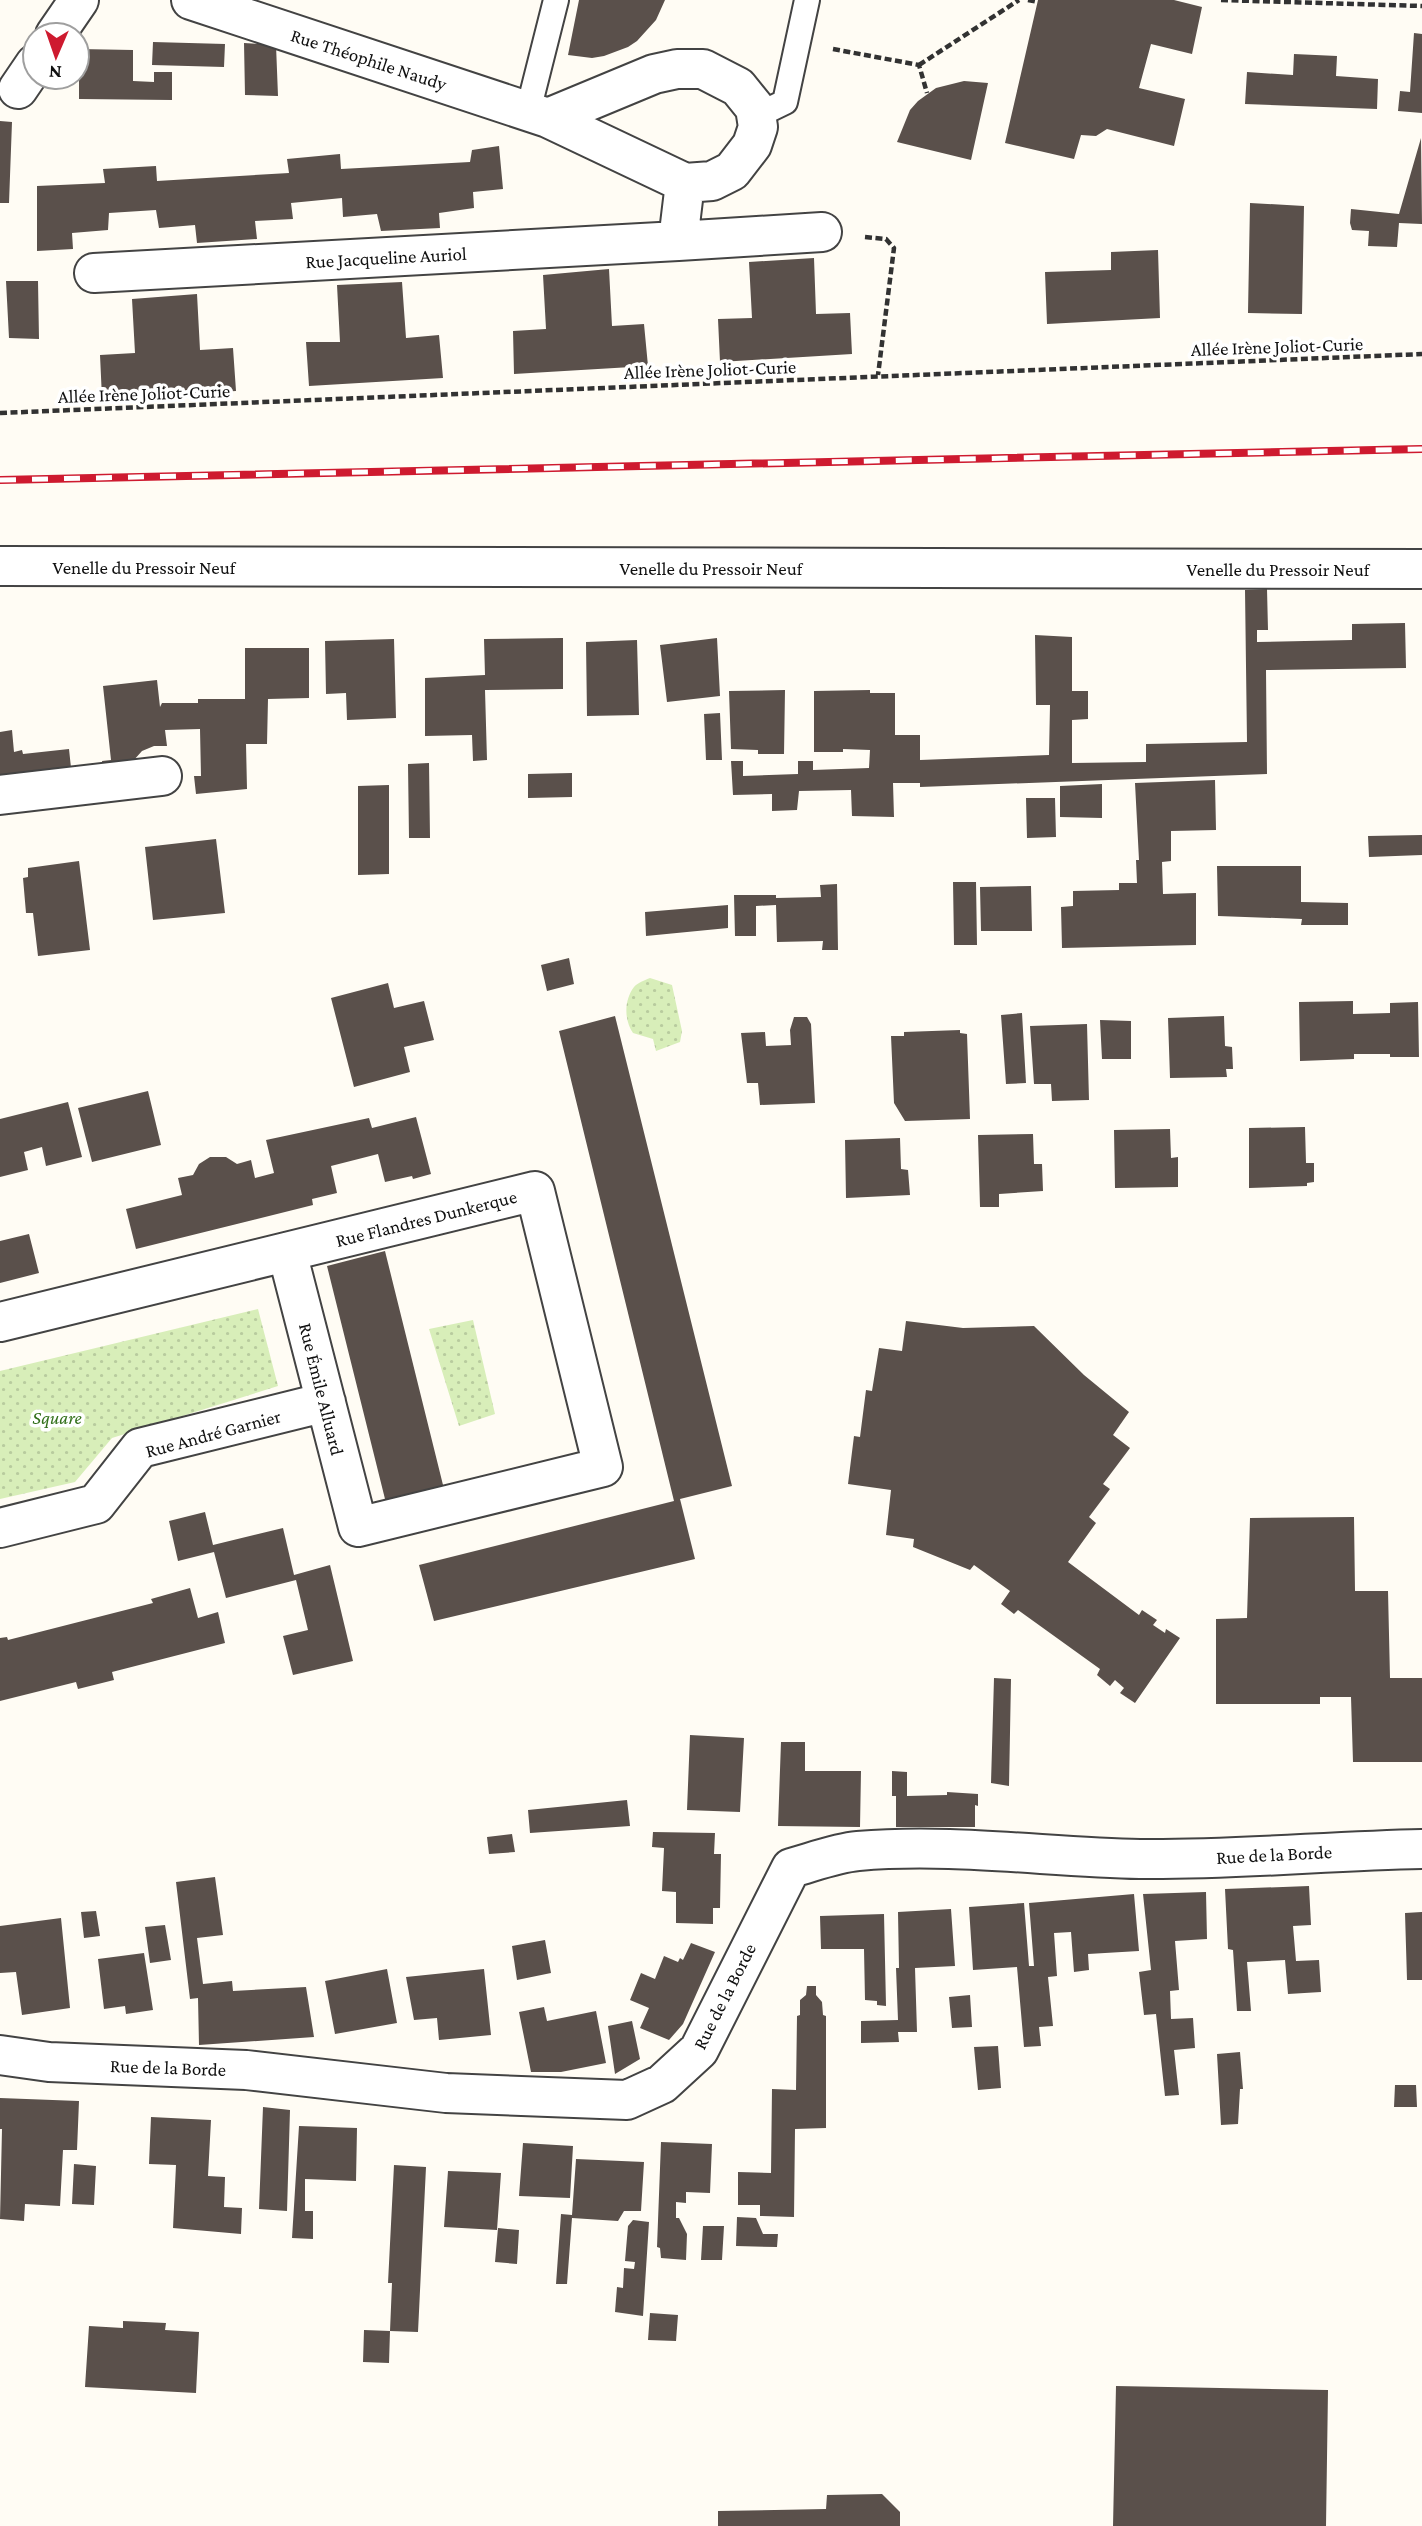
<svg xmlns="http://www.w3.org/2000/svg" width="1422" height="2526" viewBox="0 0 1422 2526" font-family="'Crimson Pro',serif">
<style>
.grass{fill:url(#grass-dots)}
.building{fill:#5a504b}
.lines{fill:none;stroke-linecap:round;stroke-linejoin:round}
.lane-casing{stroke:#434343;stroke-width:28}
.street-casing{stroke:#434343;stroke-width:42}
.path{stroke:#323232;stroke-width:4.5;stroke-dasharray:7 3.5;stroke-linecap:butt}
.lane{stroke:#fff;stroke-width:24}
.street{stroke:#fff;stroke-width:38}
.rail-casing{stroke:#ce1a2f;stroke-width:8}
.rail{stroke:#fff;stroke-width:5;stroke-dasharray:16;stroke-linecap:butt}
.labels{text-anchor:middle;stroke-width:7;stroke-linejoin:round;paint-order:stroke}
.street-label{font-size:19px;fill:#101010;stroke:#fff}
.park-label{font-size:19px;font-style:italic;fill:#316f19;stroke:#fff}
</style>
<defs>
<pattern id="grass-dots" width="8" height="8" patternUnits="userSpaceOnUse" patternTransform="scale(1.75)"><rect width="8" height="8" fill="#d8eeb9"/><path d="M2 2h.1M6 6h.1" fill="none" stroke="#b8cb9e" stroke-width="1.8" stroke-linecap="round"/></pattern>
</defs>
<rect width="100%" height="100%" fill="#fffcf4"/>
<path class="grass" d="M650 978 672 985 682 1031 680 1042 656 1051 653 1039 633 1033C624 1020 624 1000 634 987 637 983 645 980 650 978Z
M258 1309 278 1386 112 1438 75 1482 0 1499V1371Z
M473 1320 495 1414 459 1426 429 1329Z"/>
<path class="building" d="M579 0H665L656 20 637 41 628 47 604 56 592 58 568 55Z
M1038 0H1174L1202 7 1192 54 1151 44 1139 88 1185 99 1174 146 1107 129 1096 136 1081 135 1074 159 1005 143Z
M1414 33 1422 34V113L1398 111 1400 91 1410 92Z
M153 42 225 44 224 67 152 65Z
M244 43 276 45 278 96 245 95Z
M79 49 133 50V81L154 82V72H172V100L79 99Z
M1294 54 1337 56 1336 76 1378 79 1377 109 1245 104 1247 72 1293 75Z
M964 81 988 83 971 160 897 142 910 110 918 101 936 88Z
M0 121 12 122 9 203H0Z
M1421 138 1422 224 1399 223 1397 247 1368 246 1369 231 1352 230 1350 223 1351 209 1399 214Z
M499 146 503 189 473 192 474 208 439 213 440 228 381 231 377 214 343 217 342 198 291 203 293 219 255 221 257 239 197 243 195 225 159 228 156 210 109 213 108 230 72 233 73 249 37 251V186L105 183 103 169 156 166 157 181 289 173 287 159 340 154 341 169 470 162 472 150Z
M1250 203 1304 206 1302 314 1248 313Z
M1158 250 1160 318 1047 324 1045 272 1111 270V252Z
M814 258 816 314 850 313 852 354 720 362 718 319 752 318 749 262Z
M609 269 612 326 644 324 648 366 514 374 513 331 546 329 543 275Z
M6 281H38L39 339 9 338Z
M402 282 406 338 439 335 443 378 309 386 306 342H340L337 285Z
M197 294 200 350 233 348 236 391 102 398 100 355 135 353 132 299Z
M1267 589 1268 630H1257V642L1352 640V624L1405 623 1406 668 1266 670 1267 774 920 787V783H893L894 817 852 816 851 790 799 791 797 810 772 811V794L733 795 731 761H743V776L798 774V761H813V770L869 768 870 750 843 749V752H814V691L870 690V693H895V735H920V760L1049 755 1050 705H1036L1035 635 1072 637V691H1088V719L1072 720V763L1146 762V744L1247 742 1245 590Z
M563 638V689L485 690 487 760 473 761 472 735 425 736V678L485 675 484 639Z
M717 638 720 696 667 702 660 645Z
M394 639 396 718 347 720 346 693 326 694 325 641Z
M637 640 639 715 587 716 586 642Z
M245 648H309V698L268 699 267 744H246L247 789 196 794 194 776H201L200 729 165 730 167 746H154L142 751 133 761 104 775 102 761 111 760 103 686 157 680 160 707 162 703H198V699H245Z
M785 690 784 754H758V750L731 749 729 691Z
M720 713 722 760H706L704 714Z
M12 730 14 752 22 750 23 754 69 749 72 777 0 786V732Z
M429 763 430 838H409L408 764Z
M572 773V797L528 798V774Z
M1215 780 1216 830 1171 831V861L1162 862 1163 894 1196 893V945L1062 948 1061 907 1073 906V891L1119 890V883H1137L1136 860H1139L1135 783Z
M1102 784V818L1060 817V786Z
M389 785V874L358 875V786Z
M1026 798H1055L1056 837 1027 838Z
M1422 835V855L1369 857 1368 836Z
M216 839 225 913 153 920 145 847Z
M79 861 90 950 38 956 33 913H26L23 878 28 877V868Z
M1217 866H1301V902L1348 903V925H1301L1302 919 1218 916Z
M953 882H976L977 945H954Z
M837 884 838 950H822L823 941 777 942 776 905 756 906V936H735L734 895H776V898L821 897 820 885Z
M1031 886 1032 931H981L980 887Z
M728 905V928L646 936 645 912Z
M569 958 574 984 547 991 541 965Z
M388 983 394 1008 424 1001 434 1040 404 1047 410 1072 354 1087 331 998Z
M1353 1001V1014L1390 1013V1003L1418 1002 1419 1057H1390V1054H1354V1059L1300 1061 1299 1002Z
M1022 1013 1026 1083 1006 1084 1001 1015Z
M615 1016 732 1486 680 1499 695 1559 434 1621 419 1565 674 1501 559 1031Z
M1224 1016 1225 1046 1232 1047 1233 1069H1226L1227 1077 1170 1078 1168 1018Z
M794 1017H807L811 1024 815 1103 760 1105 758 1083H747L741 1033 765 1032 766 1046 791 1045 790 1030Z
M1100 1020 1131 1021V1059H1102Z
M1087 1024 1089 1100 1052 1101 1051 1084H1034L1030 1026Z
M960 1030V1033L967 1034 970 1119 905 1121 894 1103 891 1036H904V1032Z
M148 1091 161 1145 92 1162 78 1108Z
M68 1102 82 1157 46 1166 42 1147 24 1152 28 1170 0 1177V1119Z
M416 1117 431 1174 413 1179 412 1176 385 1182 378 1154 331 1166 337 1193 312 1199 313 1205 136 1249 126 1209 182 1195 178 1178 193 1175 199 1164 210 1157H226L237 1164 251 1160 255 1178 274 1173 266 1140 369 1118 372 1128Z
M1305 1127 1306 1163H1314V1182L1307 1183V1186L1249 1188V1128Z
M1170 1129 1171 1158 1178 1157V1187L1115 1188 1114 1130Z
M1033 1134 1034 1164H1042L1043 1191 999 1194V1207H980L978 1135Z
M900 1138 901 1169 908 1170 910 1195 846 1198 845 1140Z
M29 1234 39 1273 0 1283V1241Z
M385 1251 445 1493 387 1507 327 1266Z
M906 1321 963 1328 1034 1326 1084 1375 1129 1412 1113 1435 1130 1448 1103 1484 1110 1489 1089 1517 1096 1523 1068 1562 1139 1615 1142 1610 1157 1620 1153 1625 1165 1633 1166 1629 1180 1638 1135 1703 1120 1693 1124 1688 1115 1680 1110 1686 1097 1675 1100 1669 1018 1610 1014 1614 1001 1604 1010 1591 974 1565 970 1570 913 1547 914 1539 886 1535 891 1490 848 1484 854 1436 860 1437 866 1390 872 1391 879 1348 902 1351Z
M205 1512 213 1545 283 1528 294 1575 330 1565 353 1661 293 1675 283 1636 308 1630 296 1580 226 1598 214 1552 178 1561 169 1521Z
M1354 1517 1355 1591H1388L1390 1678H1422V1762H1353L1351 1697H1320V1704H1216V1619L1247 1618 1250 1518Z
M190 1588 198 1618 218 1612 225 1643 112 1672 114 1680 78 1689 76 1682 0 1701V1638L7 1637 8 1640 153 1603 151 1599Z
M994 1678 1011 1679 1009 1786 991 1783Z
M690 1735 744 1738 740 1812 687 1810Z
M781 1742H805V1771H861L860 1827 778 1826Z
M892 1771 907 1772V1796L947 1795V1792L978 1794V1806L975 1805V1827H896V1796H892Z
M627 1800 630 1826 530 1833 528 1810Z
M653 1832 715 1833 714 1854H721L720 1908H713V1924L676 1923V1892L662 1891 664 1848 652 1847Z
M512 1834 515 1852 489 1854 487 1837Z
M215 1877 223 1935 197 1938 203 1984 232 1981 233 1991 306 1987 314 2037 199 2045 198 1998 190 1999 176 1882Z
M1309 1886 1311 1925 1293 1926 1296 1961 1319 1960 1321 1992 1288 1994 1285 1960 1247 1962 1251 2011H1237L1233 1950 1228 1949 1225 1889Z
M1206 1892 1207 1939 1175 1941 1179 1990 1170 1991 1171 2019 1193 2018 1195 2048 1174 2050 1179 2095 1165 2096 1156 2014 1144 2015 1139 1972 1151 1970 1143 1894Z
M1134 1894 1139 1951 1088 1954 1089 1970 1074 1972 1071 1932 1054 1933 1057 1976 1048 1977 1053 2026 1039 2027 1041 2046 1024 2047 1017 1967 973 1970 969 1907 1024 1903 1029 1966H1034L1029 1903Z
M951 1909 955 1966 915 1968 917 2032H898L899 2042 861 2043V2021L898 2020 896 1968H899L898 1912Z
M96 1911 100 1936 84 1938 81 1912Z
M1422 1912V1980H1407L1405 1913Z
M884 1914 886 2006 877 2005V2001L865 2000 864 1949H821L820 1916Z
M61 1918 70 2008 22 2015 16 1972 0 1973V1926Z
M165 1925 171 1960 150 1963 145 1927Z
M545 1940 551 1973 517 1980 512 1946Z
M691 1943 715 1952 683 2024 669 2040 640 2028 649 2008 630 2000 641 1973 655 1979 664 1956 678 1962 680 1958 683 1960Z
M144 1953 153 2010 126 2014 125 2006 104 2009 98 1959Z
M387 1969 397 2023 335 2034 325 1981Z
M484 1969 491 2035 439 2040 437 2018 414 2020 406 1977Z
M807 1986H816V1995L822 2002 823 2015 826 2016V2128L795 2129 794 2217 760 2216V2205H738V2172L771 2173 772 2089 796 2090 797 2016 800 2015V2000L806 1995Z
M970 1995 972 2027 952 2028 949 1997Z
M544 2007 547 2021 596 2011 606 2063 561 2072H531L519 2012Z
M632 2021 640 2059 615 2074 608 2026Z
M998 2046 1001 2088 978 2090 974 2047Z
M1240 2052 1243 2089H1240L1238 2124 1221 2125 1217 2054Z
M1395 2085H1416L1417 2107H1394Z
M0 2098 79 2101 77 2150H63L60 2206 25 2204 24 2221 0 2219 2 2129H0Z
M263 2107 290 2110 287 2211 259 2209Z
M151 2117 211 2120 208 2176 225 2177 224 2207 242 2208 241 2234 173 2228 176 2165 149 2164Z
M299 2126 357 2128 356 2181 305 2179V2211H313V2239L292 2238Z
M661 2142 712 2144 710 2193 686 2192V2203L676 2202V2218H679L687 2234 686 2260 661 2258 660 2248 657 2247Z
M523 2143 573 2146 570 2198 519 2196Z
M576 2159 644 2162 641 2211H624L618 2221 572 2218 567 2284H556L561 2214 572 2215Z
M74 2164 96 2166 94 2205 72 2204Z
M394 2165 426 2167 418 2332 390 2331 392 2283H388Z
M448 2171 501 2173 497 2230 444 2227Z
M737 2217 756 2218 763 2234H778L777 2247 736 2246Z
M633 2220 649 2222 643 2316 615 2312 617 2287 623 2288 624 2268 634 2269 635 2262 625 2261 628 2226Z
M703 2226H724L722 2260H701Z
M498 2228 519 2230 517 2264 495 2262Z
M650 2313 678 2315 676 2341 648 2340Z
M123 2321 166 2323 165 2330 199 2332 196 2393 85 2387 89 2326 123 2328Z
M364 2330 390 2331 389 2363 363 2362Z
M1116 2386 1328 2390 1326 2526H1113Z
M882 2494 900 2512V2526H718V2511L826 2509 827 2495Z"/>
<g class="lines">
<g class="lane-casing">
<path id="lane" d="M528 111 556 0
M756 116 785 102 807 0"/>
</g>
<g class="street-casing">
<path id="street" d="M191 0 548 118 685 183 712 181 732 171 752 145 758 127 755 108 738 87 703 69H677L654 74 548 118
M55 35 79 0
M18 89 35 64
M678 241 822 232
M94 273 678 241 685 183
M0 566 1422 569
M0 795 162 776
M0 1322 535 1191 603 1467 358 1527 287 1252
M0 1528 96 1504 140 1448 326 1402
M0 2055 49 2062 246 2070 446 2093 627 2100 662 2084 699 2050 791 1868C813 1862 836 1853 858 1851 951 1843 1047 1857 1140 1859 1234 1860 1328 1851 1422 1849"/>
</g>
<path class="path" d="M1028 0 1038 2
M1221 0 1422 6
M833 49 919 65 927 93
M919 65 1019 0
M865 237 886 239 894 248 878 375
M0 413 1422 354"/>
<use href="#lane" class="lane"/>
<use href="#street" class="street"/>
<g class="rail-casing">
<path id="rail" d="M0 480 1422 449"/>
</g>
<use href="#rail" class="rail"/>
</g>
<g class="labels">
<g class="street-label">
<text transform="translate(369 59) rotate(18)" y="7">Rue Théophile Naudy</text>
<text transform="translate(386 257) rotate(-3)" y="7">Rue Jacqueline Auriol</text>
<text transform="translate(1277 346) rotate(-2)" y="7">Allée Irène Joliot-Curie</text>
<text transform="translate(710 369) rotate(-2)" y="7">Allée Irène Joliot-Curie</text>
<text transform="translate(144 393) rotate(-2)" y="7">Allée Irène Joliot-Curie</text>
<text x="144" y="574">Venelle du Pressoir Neuf</text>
<text x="711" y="575">Venelle du Pressoir Neuf</text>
<text x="1278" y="576">Venelle du Pressoir Neuf</text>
<text transform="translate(426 1218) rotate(-14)" y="7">Rue Flandres Dunkerque</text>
<text transform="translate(322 1389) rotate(76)" y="7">Rue Émile Alluard</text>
<text transform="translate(213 1433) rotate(-15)" y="7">Rue André Garnier</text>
<text transform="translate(1274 1854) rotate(-3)" y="7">Rue de la Borde</text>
<text transform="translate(724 1996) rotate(-63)" y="7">Rue de la Borde</text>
<text transform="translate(168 2067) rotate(2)" y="7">Rue de la Borde</text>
</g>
<g class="park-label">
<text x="57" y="1424">Square</text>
</g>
</g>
<g transform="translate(56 56) rotate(182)"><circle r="33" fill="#ffffff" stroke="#9f9f9f" stroke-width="2"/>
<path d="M0-5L12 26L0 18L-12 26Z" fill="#ce1a2f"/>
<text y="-10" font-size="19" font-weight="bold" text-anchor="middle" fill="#101010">N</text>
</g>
</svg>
